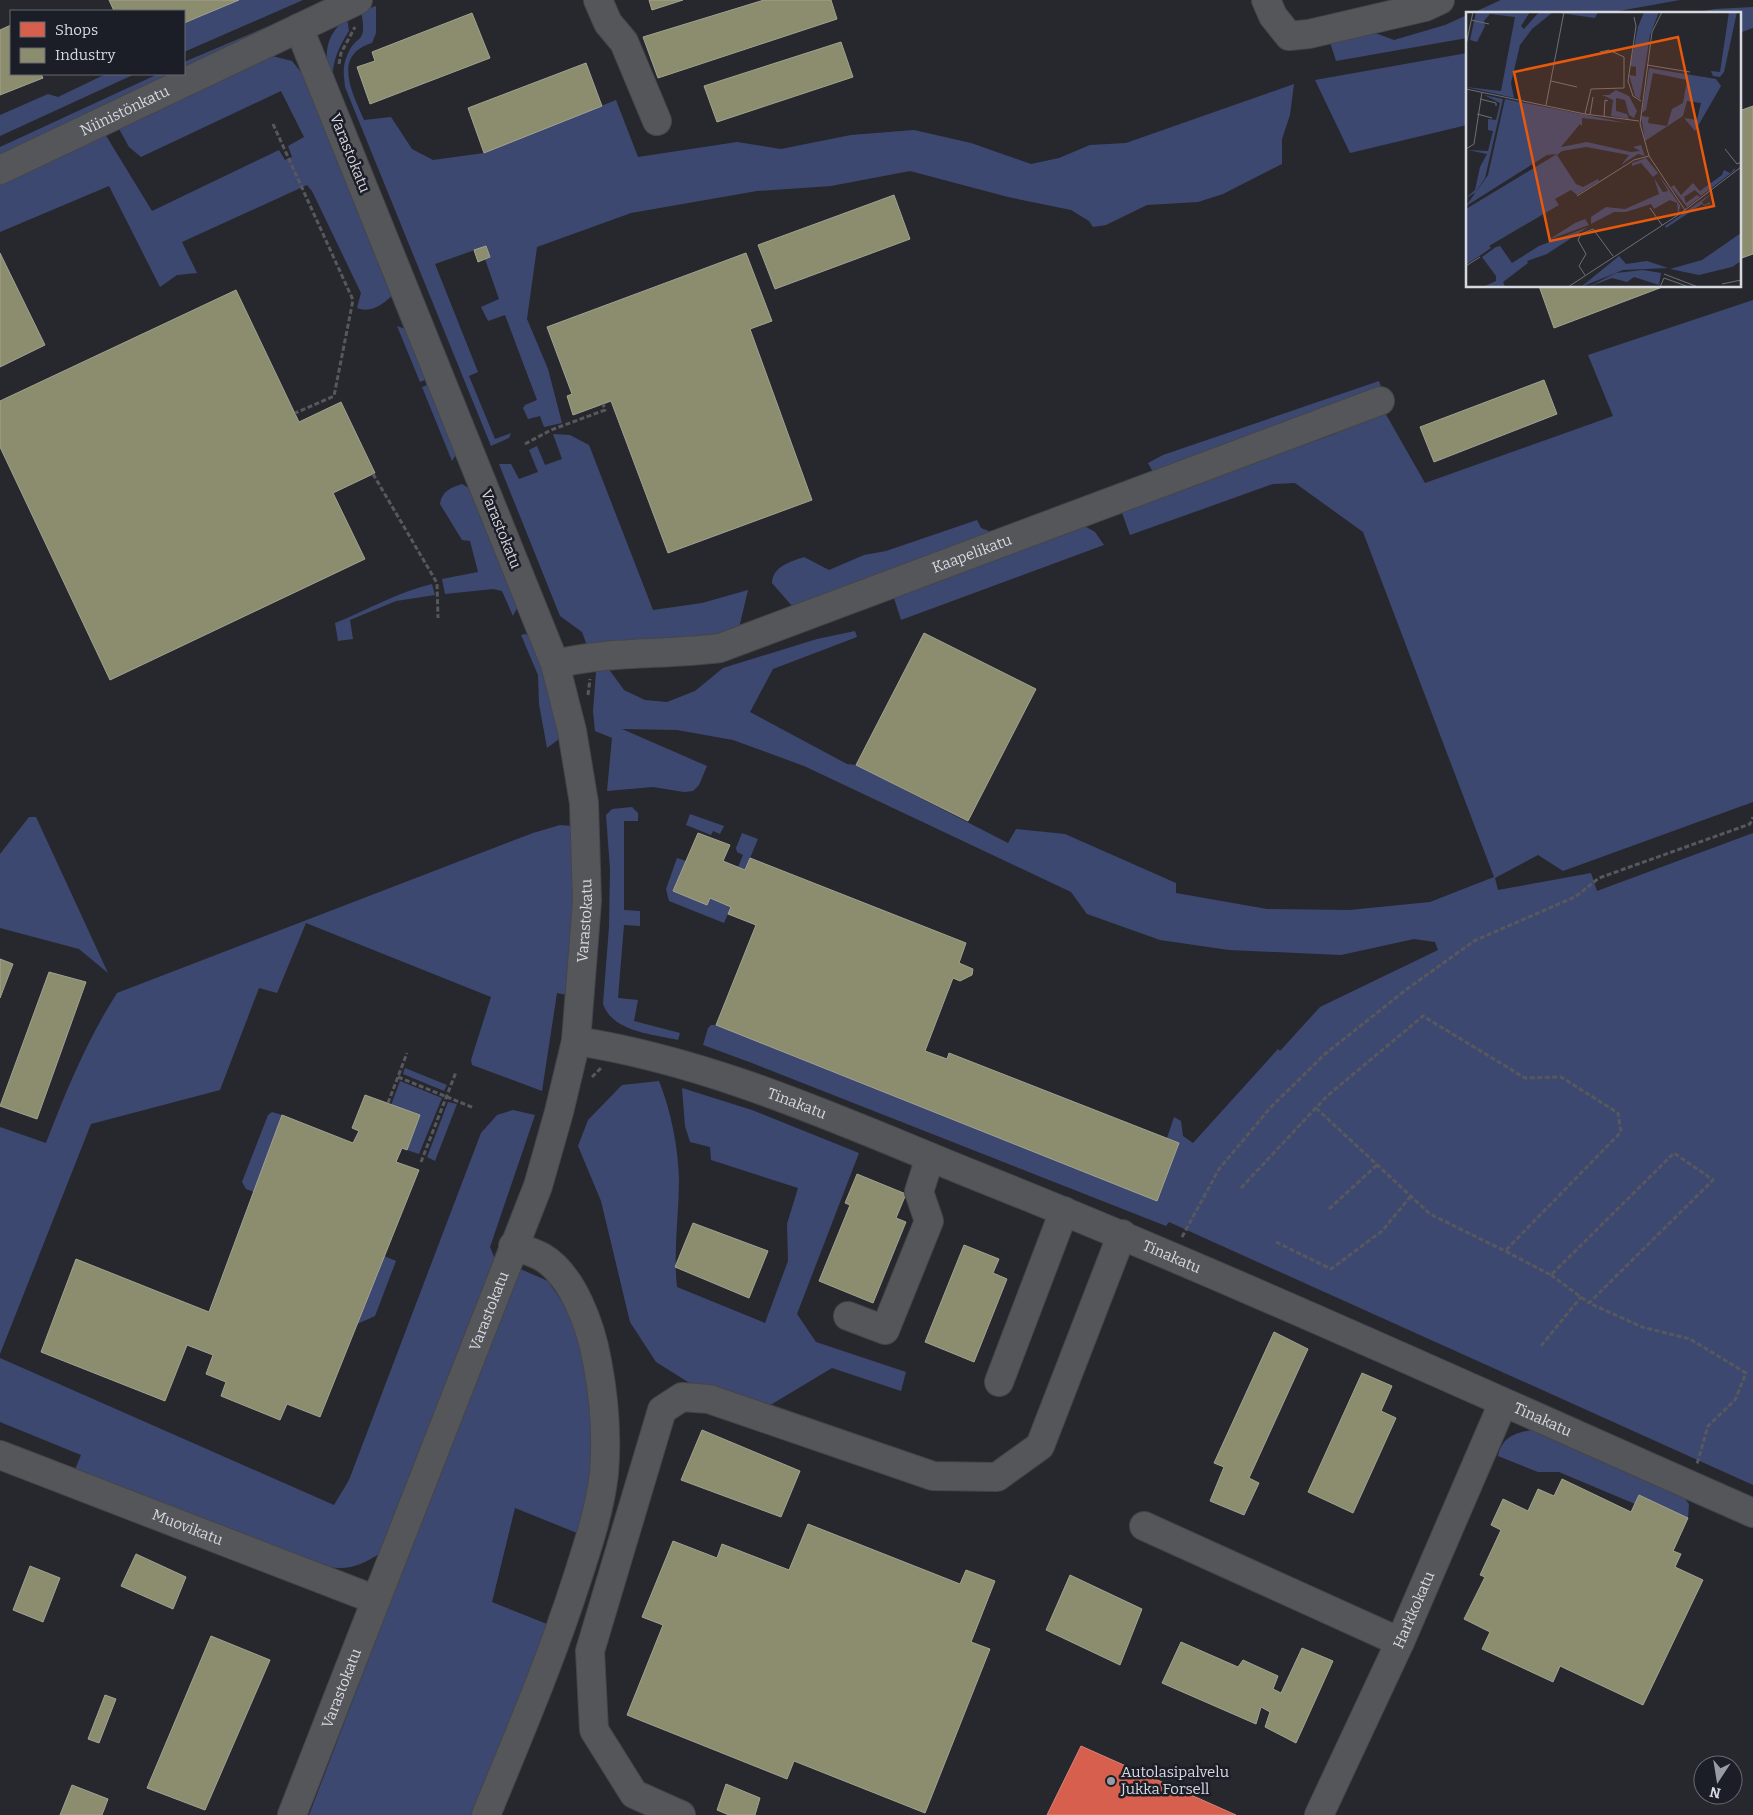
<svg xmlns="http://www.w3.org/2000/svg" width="1753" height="1815" viewBox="0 0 1753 1815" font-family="Bitter,serif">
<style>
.green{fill:#3d4870}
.shops{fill:#d6604d;stroke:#d68479}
.industry{fill:#8c8c6e;stroke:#a2a390}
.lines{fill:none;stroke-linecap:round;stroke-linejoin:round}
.minor-casing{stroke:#44464a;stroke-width:30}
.path{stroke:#57585d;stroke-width:3;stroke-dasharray:5 2.5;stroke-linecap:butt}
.minor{stroke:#55565a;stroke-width:28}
.poi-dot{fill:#999ba2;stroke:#1b1e27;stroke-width:2}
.labels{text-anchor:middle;stroke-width:5;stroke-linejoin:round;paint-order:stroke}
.street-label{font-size:15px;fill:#d7d9e0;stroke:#1b1e27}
.poi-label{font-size:15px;fill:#d7d9e0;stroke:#1b1e27;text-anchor:start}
.inset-road{fill:none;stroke:#6d6f75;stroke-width:1}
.view{fill:#e8590c;fill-opacity:0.15;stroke:#e8590c;stroke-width:2.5}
.inset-edge{fill:none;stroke:#d7d9e0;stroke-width:2.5}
</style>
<rect width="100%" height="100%" fill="#27282e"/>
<path class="green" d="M239 0H303L184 52V23Z
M1501 0H1680L1602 14H1470Z
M376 6V33L372 43C332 55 352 92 364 120L391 117 412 149 433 160 484 153 616 100 638 157 737 142 781 149 851 135 914 130 971 143 1031 164 1059 158 1090 145 1126 143 1294 84 1290 115 1282 139V164L1223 194 1198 202 1147 205 1106 225 1093 227 1089 221 1071 210 1008 197 910 171 831 186 757 191 631 213 537 247 527 319 548 369 562 423 544 427 540 416 528 419 523 408 525 405 537 400 505 315 488 321 481 307 499 299 485 259 490 257 486 246 435 264 478 372 469 376 495 439 511 433 509 438 491 446 345 87C344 76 342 67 347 56 356 32 368 47 361 11Z
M1753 7V28L1739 33V14H1687L1715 9Z
M1467 15V38L1336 61 1329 39 1367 30 1394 40 1445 25Z
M347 18 349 31C338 48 333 60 332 80 322 55 326 34 347 18Z
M269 26 270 27 184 70V62Z
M1467 53V125L1350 153 1315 80Z
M272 56 292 61 309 82 394 293C386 303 371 314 357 308L361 293 312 191 307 185 182 242 197 273 177 275 160 287 109 186 0 232V183L105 134 152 211 279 150 285 160 292 157 288 146 304 137 281 91 141 157 129 147 118 127Z
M106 74H135L0 136V115L48 94 58 97Z
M158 74H175L0 157V147Z
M1753 300V802L1563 871 1538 855 1495 878 1498 890 1591 873 1597 891 1753 833V1485L1169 1222 1166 1226 752 1063 703 1045 708 1028 711 1025H716L1157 1200 1179 1143 1167 1138 1174 1117 1181 1121 1183 1136 1193 1143 1278 1049 1280 1051 1320 1007 1438 950 1435 942 1414 939 1341 955 1229 950 1160 940 1087 914 1071 892 804 766 733 740 677 730 622 729 707 766 699 785 693 791 684 792 653 787 607 791 612 738 595 731 593 711 596 672 608 668 624 690 645 700 667 702 695 691 723 668 817 639 855 631 857 637 773 669 750 712 847 764 856 765 1008 843 1016 829 1065 834 1176 883V893L1267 909 1349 910 1430 902 1494 877 1363 532 1295 483 1273 484 1130 535 1121 510 1332 435 1384 411 1425 483 1613 416 1588 355Z
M397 326 408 330 427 379 420 382Z
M1379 381 1383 392 1154 474 1148 463 1163 455Z
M430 384 457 453 452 461 422 387Z
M553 434 570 435 589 445 653 610 702 603 748 590 739 628 677 644 586 643 582 632 560 616 499 464H511L519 479 538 472 529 450 537 446 545 465 562 459Z
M462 484 472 490 518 606 513 616 502 591 493 589 445 594 442 579 478 572 470 541 462 540 440 504C442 491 450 488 462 484Z
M977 520 981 528 996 534 802 608 792 606 772 583C773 566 790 562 804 557L829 570 864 555 886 551Z
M1081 524 1095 532 1104 545 901 620 893 595Z
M432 584 435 595 396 601 350 620 353 639 338 641 335 623C368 610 397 592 432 584Z
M525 634 531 636 546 678 561 734 559 739 547 748 539 704 538 675 521 635Z
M632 807 638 813V821H624V910L640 911V926L624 925 618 998 638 1000 634 1021 680 1033 678 1040C652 1034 613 1032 603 1004L609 927 610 869 606 815 612 809Z
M690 814 724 826 720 834 713 831 711 835 686 825Z
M29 817H36L108 973 79 949 0 928V854Z
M560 825 573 826 575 904 567 995 557 993 542 1091 472 1065 471 1060 491 997 306 923 277 993 259 988 220 1090 91 1124 0 1354V1127L46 1143C66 1091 87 1040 117 993L533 833Z
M742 833 758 839 745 870 738 867 743 855 737 852 736 848Z
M677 858 686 861 673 891 707 905 710 898 731 907 724 923 669 901 666 889Z
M405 1068 447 1085 444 1091 403 1074Z
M400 1081 442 1098 419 1154 407 1150 420 1115 391 1105Z
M659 1081C671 1111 678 1146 679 1179 679 1215 673 1251 677 1287L765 1323 788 1261 787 1224 798 1188 711 1160 710 1147 690 1142 685 1126 682 1088 752 1110 859 1153 797 1314 816 1342 906 1372 901 1391 832 1368 772 1404 746 1406 696 1387 656 1362 630 1322 601 1201 578 1146 588 1120 622 1085Z
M448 1102 457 1104 435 1161 427 1157Z
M513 1110 535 1115 490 1247 495 1259 384 1551C354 1570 346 1571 311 1564L74 1472 81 1455 0 1422V1358L334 1505 349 1480 481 1133 497 1115Z
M272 1112 282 1115 254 1192 246 1189 242 1182 268 1115Z
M384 1256 396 1261 375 1316 357 1324Z
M518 1268 548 1281 567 1309 586 1363 595 1445 582 1535 515 1508 492 1602 552 1626 475 1815H309Z
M1533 1430 1681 1494 1689 1504 1688 1518 1639 1495 1635 1504 1559 1472H1538L1498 1456C1502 1437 1516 1432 1533 1430Z"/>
<path class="shops" d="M1081 1746 1236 1815H1047Z"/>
<path class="industry" d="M109 0H239L184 23V11H114Z
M649 0H683L652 10Z
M764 0H831L837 19 658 78 643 37Z
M472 13 490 58 370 104 357 67 375 61 372 52Z
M11 25V74H41L43 78 0 95V30Z
M841 42 853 77 717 122 704 86Z
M586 63 602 106 484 153 468 108Z
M1753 106V254L1739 259V111Z
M894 195 910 239 775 289 758 245Z
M486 246 490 257 478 262 474 250Z
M0 253 45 345 0 367Z
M746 253 772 321 750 329 812 500 668 553 611 401 573 415 567 396 572 394 547 327Z
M1539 286H1665L1554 328Z
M236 290 299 422 341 402 375 473 333 493 365 559 110 680 0 447V401Z
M1544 380 1557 414 1434 462 1420 427Z
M924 633 1036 689 968 821 856 765Z
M698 833 730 845 723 861 745 870 750 858 966 943 959 963 973 969 972 975 960 981 953 978 925 1051 947 1059 949 1053 1179 1143 1157 1201 716 1025 756 925 728 914 731 907 710 898 707 905 673 891Z
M0 959 13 964 0 998Z
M49 972 86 982 37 1119 0 1106Z
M365 1095 420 1115 407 1150 402 1148 396 1162 419 1170 320 1417 287 1404 280 1420 221 1396 226 1382 206 1374 213 1355 187 1345 165 1401 41 1352 76 1259 209 1312 282 1115 353 1143 359 1131 352 1128Z
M857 1174 906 1194 896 1218 906 1222 873 1303 819 1281 850 1205 845 1203Z
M693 1223 768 1251 749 1298 675 1267Z
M964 1245 999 1259 993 1273 1007 1279 974 1362 925 1342Z
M1274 1332 1308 1349 1249 1478 1259 1483 1244 1515 1210 1501 1224 1467 1214 1463Z
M1362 1373 1392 1386 1381 1411 1396 1418 1353 1513 1308 1492Z
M702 1430 800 1471 781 1517 681 1480Z
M1562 1479 1631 1512 1639 1495 1688 1518 1673 1551 1681 1554 1675 1567 1703 1580 1643 1705 1560 1666 1553 1682 1482 1649 1490 1632 1464 1619 1485 1577 1480 1575 1501 1530 1491 1525 1503 1499 1528 1511 1538 1489 1554 1496Z
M808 1524 960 1584 966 1570 995 1581 971 1642 990 1649 925 1813 794 1761 787 1779 627 1715 663 1625 642 1617 673 1541 717 1558 722 1544 789 1570Z
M136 1554 186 1577 173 1609 121 1586Z
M30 1566 60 1578 43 1622 13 1610Z
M1070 1575 1142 1609 1120 1665 1046 1630Z
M211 1636 270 1660 205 1810 147 1788Z
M1181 1642 1238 1667 1243 1660 1278 1676 1273 1689 1281 1693 1302 1648 1333 1661 1296 1743 1265 1727 1270 1712 1261 1707 1256 1724 1162 1683Z
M105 1695 116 1699 99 1743 88 1739Z
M726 1784 760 1798 755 1815H729L717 1810Z
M72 1785 108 1799 102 1815H60Z"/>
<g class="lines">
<g class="minor-casing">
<g id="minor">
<path d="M598 0 608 23 624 42 657 121"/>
<path d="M1266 0 1273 16 1289 36 1309 34 1425 7 1440 0"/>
<path id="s1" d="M0 170 358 0"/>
<path id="s2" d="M555 664C608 651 665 655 720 648L1380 401"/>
<path id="s3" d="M576 1041C714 1062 845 1123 974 1175 1237 1280 1494 1399 1753 1513"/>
<path d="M848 1316 885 1330 929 1221 919 1192 930 1157"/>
<path d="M999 1382 1064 1211"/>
<path id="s4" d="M0 1455 376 1600"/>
<path d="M1144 1526 1400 1642"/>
<path id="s5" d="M292 1815 538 1186 559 1112 576 1041 587 901 584 803 572 731 555 664 299 28"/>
<path d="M486 1815C518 1737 551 1660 577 1579 588 1545 600 1509 604 1473 607 1436 604 1397 597 1361 591 1327 573 1275 542 1257 533 1252 522 1249 513 1246"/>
<path d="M681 1815 634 1794 594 1730 590 1651 662 1410 682 1397 709 1399 933 1476 997 1477 1040 1446 1122 1234"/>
<path id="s6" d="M1319 1815 1400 1642 1503 1403"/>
</g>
</g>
<path class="path" d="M339 64 341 53 355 27
M273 124 353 300 334 396 295 413
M525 444 551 430 605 410 603 404
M373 474 437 583 438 618
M588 695 590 679
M398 1077 474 1108
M592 1077 601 1068
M388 1103 407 1053
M1316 1108 1430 1214 1505 1251
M421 1162 456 1072
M1241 1188 1327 1096 1423 1016 1525 1078 1561 1077 1618 1113 1621 1132 1505 1251 1551 1275 1674 1153 1713 1180 1589 1303 1642 1327 1690 1339 1746 1373 1735 1400 1708 1426 1697 1464
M1329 1209 1377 1165
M1182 1237 1219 1169 1271 1107 1325 1054 1407 989 1474 941 1575 897 1599 878 1750 824 1753 817
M1276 1242 1331 1269 1382 1231 1411 1196
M1551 1275 1589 1303
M1541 1346 1581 1297"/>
<use href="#minor" class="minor"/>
</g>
<circle class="poi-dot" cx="1111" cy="1781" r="5"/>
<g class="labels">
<g class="street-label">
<text dy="5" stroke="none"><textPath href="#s1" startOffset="138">Niinistönkatu</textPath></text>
<text transform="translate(350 153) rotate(68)" y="5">Varastokatu</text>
<text transform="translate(501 529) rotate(68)" y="5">Varastokatu</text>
<text dy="5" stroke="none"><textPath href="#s2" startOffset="435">Kaapelikatu</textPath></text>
<text dy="5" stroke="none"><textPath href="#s5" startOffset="946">Varastokatu</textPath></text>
<text dy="5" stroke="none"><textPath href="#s3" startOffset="230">Tinakatu</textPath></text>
<text dy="5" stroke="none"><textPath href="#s3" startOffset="635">Tinakatu</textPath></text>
<text dy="5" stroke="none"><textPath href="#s5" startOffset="541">Varastokatu</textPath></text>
<text dy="5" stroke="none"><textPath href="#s3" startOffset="1040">Tinakatu</textPath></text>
<text dy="5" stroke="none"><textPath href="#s4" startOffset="201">Muovikatu</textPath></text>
<text dy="5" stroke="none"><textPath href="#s6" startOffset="226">Harkkokatu</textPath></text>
<text dy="5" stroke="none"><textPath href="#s5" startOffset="136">Varastokatu</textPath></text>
</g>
<g class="poi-label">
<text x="1121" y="1777">Autolasipalvelu<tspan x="1121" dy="17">Jukka Forsell</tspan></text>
</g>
</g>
<g transform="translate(1466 12)">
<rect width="275" height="275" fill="#27282e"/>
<path d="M10 0H64L55 14 58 17 73 0H87L66 17 54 33 45 71 48 86 0 75 35 79 49 5 24 2 18 9 19 14 11 30 4 28ZM87 0H132L129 6ZM178 0H193L184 23 174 87 169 84 163 63 170 64V55L164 54 172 15ZM263 0H271L258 60 254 65 247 64 245 59 254 60ZM183 56 250 67 255 74 229 119 218 106 231 108 235 91 221 89 217 104 179 129 175 104 183 105 182 111 201 114 206 97 217 91 221 68 187 61 180 98 176 101ZM150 78 163 84 171 99 168 106 163 103 159 88 150 86V99L161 102 163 107 145 104 147 88 136 83H143ZM18 83 37 87 19 166 9 181 0 186 9 178 14 155 21 142 2 138 22 139 27 119 22 118V107L30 108 34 91ZM39 87 161 111 116 106V114L114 112 95 135 121 130 165 140 174 139 167 135 175 133 179 144 172 142 155 153 163 143 120 135 96 139 91 143 110 172 117 175 132 167 133 169 111 183 105 178 89 187 93 193 23 234 25 236 0 253V197L91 142 81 143 0 194 22 163ZM180 146 192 161 187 165 175 151 166 154V151ZM269 156V158L235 184 229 178 218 185 220 191 231 183 234 185 221 195 205 175 208 173 215 183 227 171 234 179 256 163 258 158 264 161ZM193 163 214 193V196L213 198 214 201H212L211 191 204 188 188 197 185 192 160 200H148L125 212V205L140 195 159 197 193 182 188 166 197 180 202 179ZM246 181 236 190 238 193 244 190V192L238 194 236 192 200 216 199 214ZM119 207 123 213 82 228 109 211ZM122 215 81 242 61 249 62 251 37 270 39 275H17L30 269V264L16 245 30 235 34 234 46 251 73 234ZM275 221V249L266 255 233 263 204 257 236 248ZM153 244 160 252 181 249 202 256 157 258 115 275ZM177 258 195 261 193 273 168 265 161 270 146 266 122 275 150 261Z" fill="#3d4870"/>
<path class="inset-road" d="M196 0 186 20 174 112 183 144 219 198M168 5 170 14 162 69 167 84 175 89M5 8 23 12M0 33 7 0M181 53 224 60M85 69 111 75M0 77 119 102 173 109M14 87 30 91V94M80 93 98 0M11 102 26 106M119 102 125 77 158 76V45L143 38 134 40M124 103 127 85M138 105 139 88 142 89M0 137 8 132 16 80M259 137 271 152 275 150M111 184 168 148 183 144M184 196 196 213M0 254 14 245M198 262 232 275M119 263 113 254 120 242 112 228 115 222 127 217 147 244M256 272 275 268M102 275 215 201 275 155M194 275 198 266 223 275"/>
<path class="view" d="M212 25 248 194 84 229 48 60Z"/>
<rect width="275" height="275" class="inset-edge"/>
</g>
<rect x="10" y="10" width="175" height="65" fill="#1b1e27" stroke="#666971"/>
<rect x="20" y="22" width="25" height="15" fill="#d6604d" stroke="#666971"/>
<text x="55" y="35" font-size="15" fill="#d7d9e0">Shops</text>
<rect x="20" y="48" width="25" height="15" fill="#8c8c6e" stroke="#666971"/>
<text x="55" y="60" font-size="15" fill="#d7d9e0">Industry</text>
<g transform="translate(1718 1780) rotate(192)"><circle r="24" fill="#1b1e27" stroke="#666971"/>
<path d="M0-4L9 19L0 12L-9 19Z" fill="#999ba2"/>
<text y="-8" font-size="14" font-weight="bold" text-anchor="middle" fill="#d7d9e0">N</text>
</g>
</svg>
